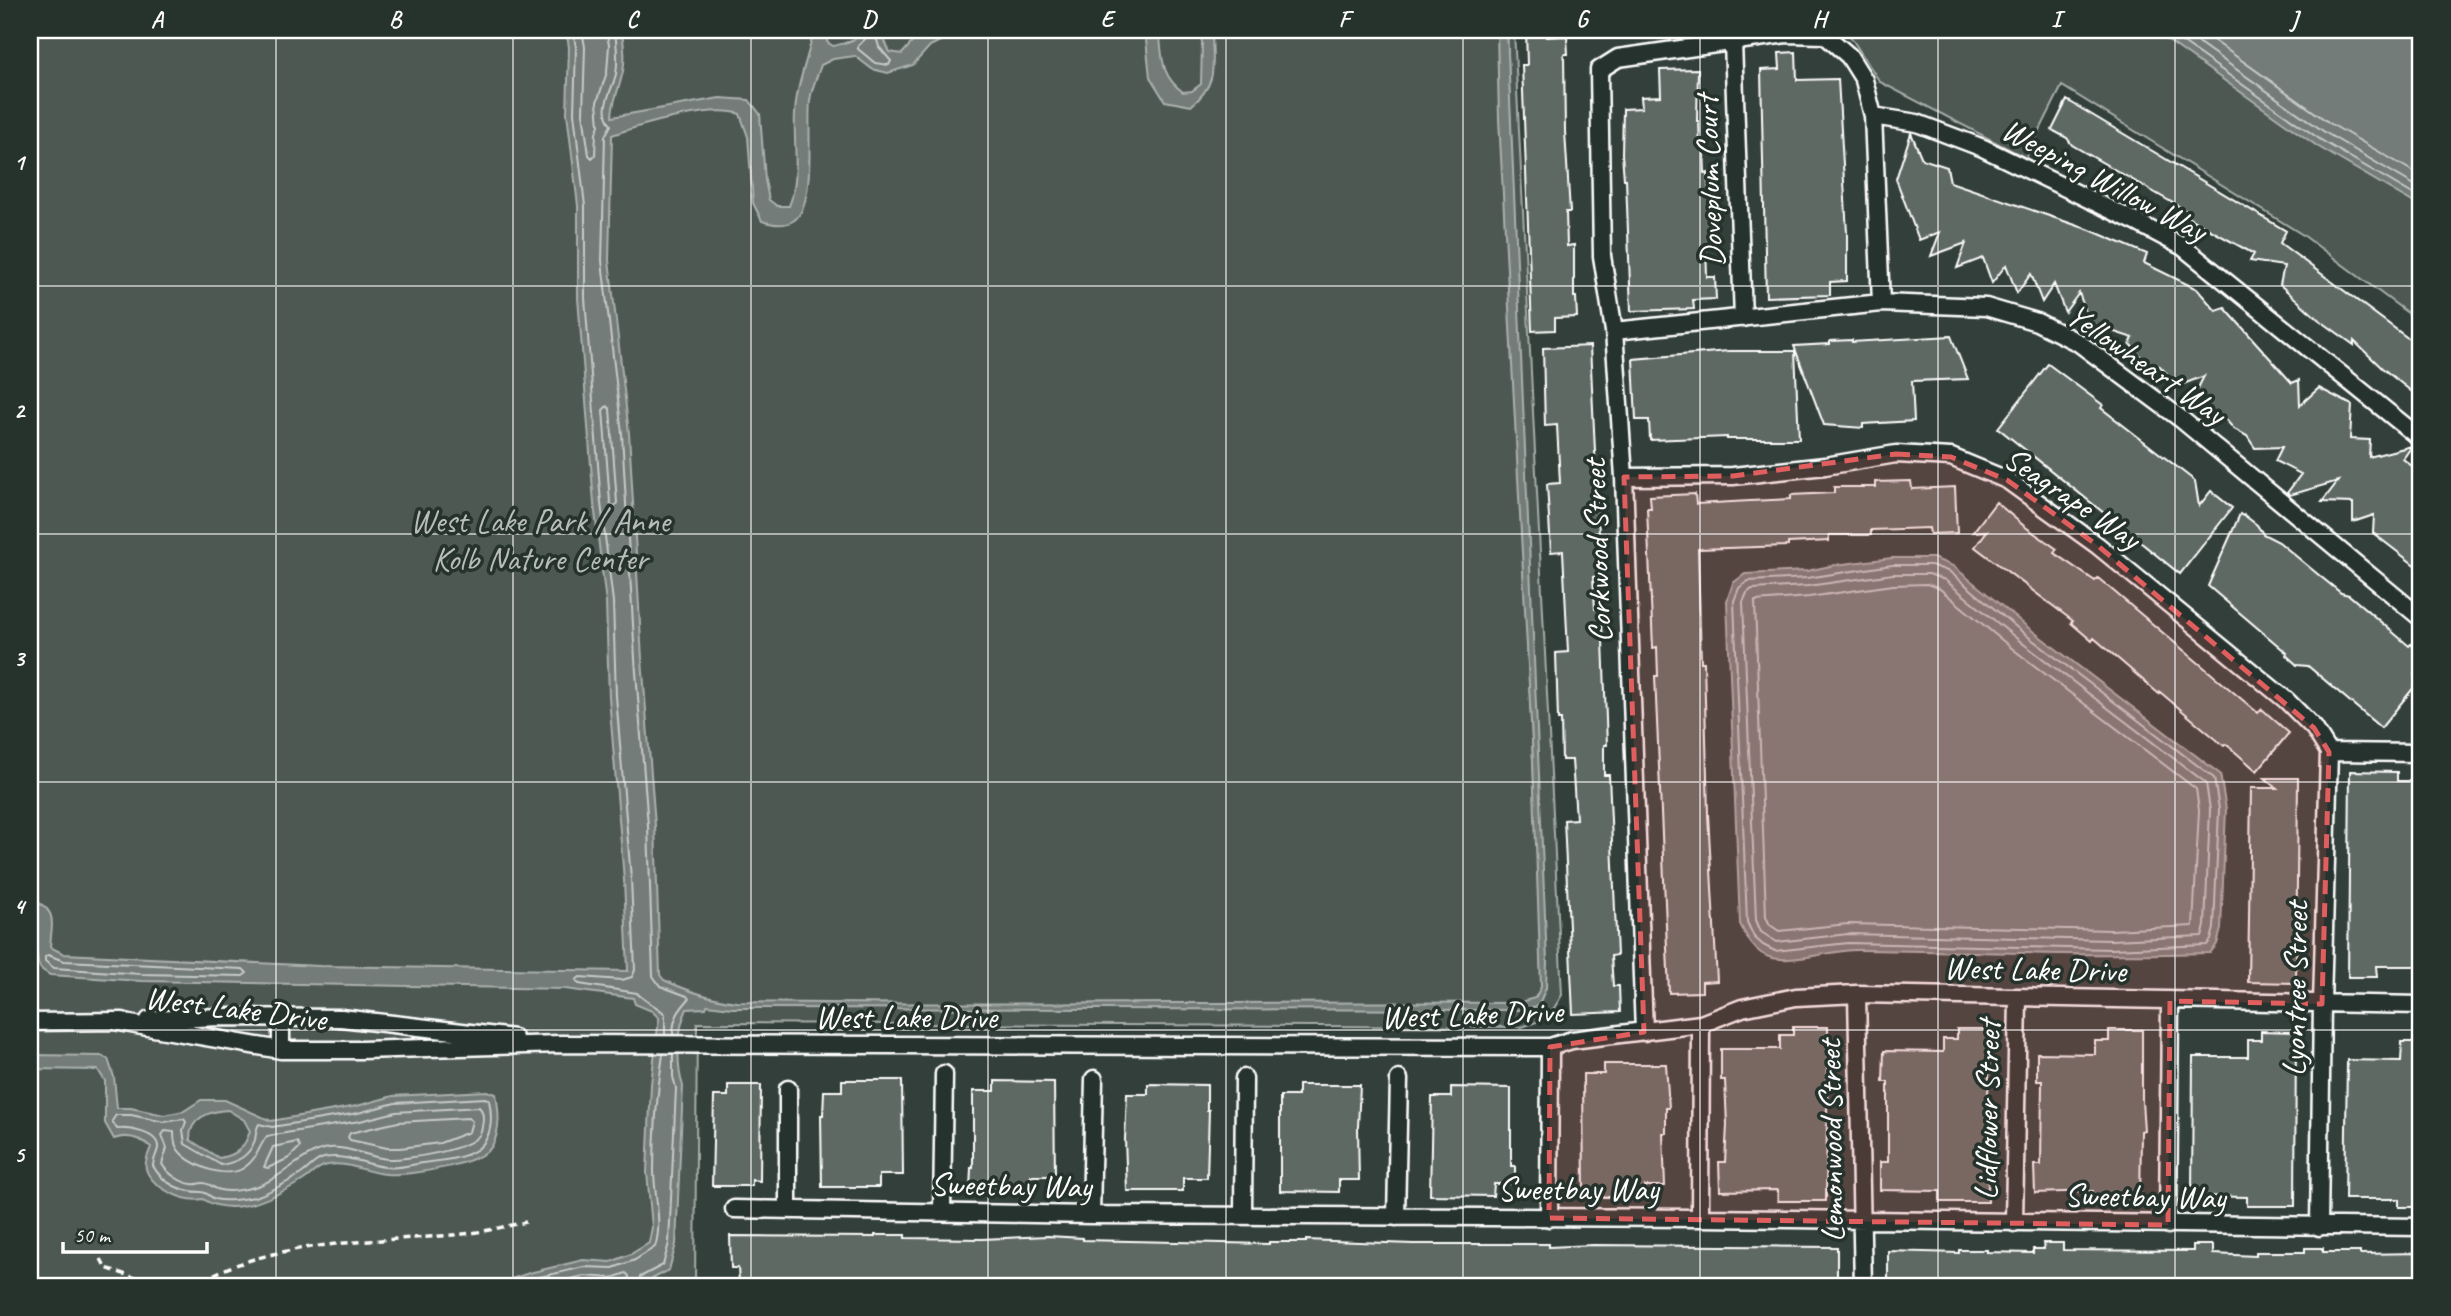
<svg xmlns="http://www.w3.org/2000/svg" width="2451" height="1316" viewBox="0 0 2451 1316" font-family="Caveat,sans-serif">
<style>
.green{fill:#4d5853;stroke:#a6aca9;stroke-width:2}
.water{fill:#737b78;stroke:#abb0ae;stroke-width:2;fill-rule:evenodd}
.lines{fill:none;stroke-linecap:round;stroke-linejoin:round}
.shore{stroke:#c7cac9;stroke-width:2}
.building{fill:#5f6964;stroke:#fff;stroke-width:2}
.street-casing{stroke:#fff;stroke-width:21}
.path{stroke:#fff;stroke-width:3.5;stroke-dasharray:7 5;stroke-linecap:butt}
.street{stroke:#26332d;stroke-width:16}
.marked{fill:#e05e5e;fill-opacity:0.2;stroke:#e05e5e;stroke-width:5;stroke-dasharray:14 9;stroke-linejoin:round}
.grid{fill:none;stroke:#fff;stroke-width:2;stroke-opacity:0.55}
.labels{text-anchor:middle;stroke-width:7;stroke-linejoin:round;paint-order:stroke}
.street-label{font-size:33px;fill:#fff;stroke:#26332d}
.park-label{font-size:33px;fill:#b8bcba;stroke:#26332d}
.neatline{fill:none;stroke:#fff;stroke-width:2.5}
.grid-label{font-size:23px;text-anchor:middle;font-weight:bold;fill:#fff}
</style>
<rect width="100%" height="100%" fill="#333f3a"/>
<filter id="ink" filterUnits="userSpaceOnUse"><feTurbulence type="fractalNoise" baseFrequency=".0143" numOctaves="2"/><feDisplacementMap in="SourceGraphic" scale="14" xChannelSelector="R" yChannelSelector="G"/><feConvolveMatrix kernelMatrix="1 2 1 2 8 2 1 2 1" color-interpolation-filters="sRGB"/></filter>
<g filter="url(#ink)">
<path class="green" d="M30 30H1498L1544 990 1507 30H1514L1562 995 1548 1018 1522 1027 697 1023 695 1286H30Z
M1839 30H2421V323L2303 235 2062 86 2026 158 1880 82 1850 36Z"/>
<path class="water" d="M566 30H621C625 45 626 64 621 79 618 92 612 103 612 117L720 98 749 100 760 114 765 180 769 200 777 206H789C801 177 793 145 795 114 796 86 808 58 814 30H827V42L833 46C845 43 857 42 861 30H880L890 52 902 54 923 30H962L930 46 913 65 888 73 872 69 855 56 833 59 821 65C817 77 811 89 810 101 807 127 817 207 793 221 783 227 771 224 762 221L753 203 748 137 740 114C712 104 641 125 612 135L609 260 629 433 642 659 655 825 660 975 664 980C688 991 711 999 737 1002 997 1006 1257 1001 1517 1003L1535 998 1541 987 1533 760 1499 119 1497 30H1507L1547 962 1546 988 1538 1006 1518 1010 732 1008 707 1005 706 1008 687 1009C677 1028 676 1066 683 1086L676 1244 669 1270 639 1286H491L529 1273 583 1260 611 1262 631 1254 649 1243 652 1227 647 1172 651 1084 659 1018 652 1011 635 1004 633 998 565 989 141 981 50 975 41 969 38 963 33 924 30 922V898C58 911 52 919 50 947L64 954 320 966 628 971 624 880 609 697 606 603 594 504 578 298V206L567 113 569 47Z
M1145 30H1159C1163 56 1159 74 1183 92L1192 91 1201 84 1202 42 1199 30H1212C1212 64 1220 82 1191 106L1165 101 1150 77Z
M2153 30H2421V207L2317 146Z
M1892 558H1933L1953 566 2030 629 2220 774 2226 809 2221 929 2217 944 2210 953C2092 957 1975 951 1857 950 1833 950 1793 963 1772 958 1755 954 1747 938 1740 924L1727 601 1733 583 1745 574 1807 571 1835 565Z
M30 1055 102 1056 108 1059 114 1077 117 1108H131L164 1115 184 1111 201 1100H225L271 1121 357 1106 393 1096 487 1091 496 1094C499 1111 501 1130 492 1146 481 1165 407 1176 386 1174 367 1173 347 1161 328 1165 316 1167 312 1175 302 1181 274 1197 233 1219 203 1199 185 1203 152 1188 146 1169 144 1161 149 1153 151 1147 140 1138 128 1134 114 1139L105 1123V1081L98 1070 30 1069ZM228 1110 244 1120 250 1131C244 1149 237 1155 219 1158L190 1140C189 1118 209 1111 228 1110Z"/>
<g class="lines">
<path class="shore" d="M573 30 576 47 574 113 585 206V298L601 503 613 602 616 696 631 879 635 970 632 977 622 980 580 977 576 980 579 984 637 993C645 1002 656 1005 665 1014V1035
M582 30 585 47 583 113 589 155 592 158 595 155 596 133 599 125 597 102 607 72 609 45 606 30
M615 30C616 44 619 58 616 74 612 92 598 108 611 125L605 136 602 261 622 434 635 659 648 826 653 976 660 986 687 996 689 999C679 1010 673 1018 673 1035
M867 30 865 39 858 46V49L875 63 889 65 891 61 879 47 874 30
M2165 30 2321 140 2421 199
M2181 30 2326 133 2421 189
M2199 30 2331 124 2421 176
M607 406 610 409 617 503 614 507 610 502 603 410Z
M1892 565H1931L1950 572 2026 635 2214 778 2219 809 2214 928 2211 940 2207 945 2111 949 1848 943 1775 951 1763 945 1754 937 1747 922 1734 601 1739 588 1748 581 1807 578Z
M1893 574H1929L1945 580 2021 642 2206 783 2210 810 2205 926 2202 936 2111 940 1848 934 1777 942 1761 932 1756 920 1743 602 1747 593 1752 589 1808 586Z
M1927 584 1940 589 2014 650 2196 789 2199 810 2193 926 2111 930 1848 924 1779 931 1770 925 1766 917 1755 601 1809 597 1893 585Z
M48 955 64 961 243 969 247 973 243 976 141 974 54 968 45 961V957Z
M485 1098 489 1100C500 1155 465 1158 422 1163 409 1165 398 1169 385 1167 368 1165 350 1156 332 1157 317 1157 312 1166 301 1174 291 1180 269 1192 258 1196 247 1199 226 1202 215 1199 210 1197 207 1192 201 1192 182 1192 163 1184 153 1166 153 1160 157 1154 158 1148 159 1132 128 1128 117 1129L112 1121 116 1115H131L164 1122 184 1119 186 1122 183 1130 185 1144 221 1165C237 1162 249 1157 255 1140 256 1134 256 1129 259 1124L272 1127 358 1113 395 1103Z
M479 1107C485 1113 483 1123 481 1132 475 1150 405 1160 387 1159 368 1157 348 1146 329 1148 302 1152 281 1180 254 1187 244 1190 227 1193 217 1189 212 1187 209 1183 203 1183 197 1183 198 1185 192 1184 181 1183 167 1173 162 1164L167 1148 162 1135 165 1131 174 1132C174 1137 174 1143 177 1148 187 1165 227 1181 245 1167 257 1159 259 1146 267 1136L360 1121 396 1112Z
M468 1118 472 1121 469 1132 440 1143 400 1148H387L350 1140 348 1137 350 1133 398 1122Z
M297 1142 300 1147 289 1158 268 1168 264 1167 273 1147Z
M512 1286 531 1279 584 1267 613 1268 635 1260 655 1247C663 1221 654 1196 654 1170 654 1131 657 1092 663 1054
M539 1286 584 1276 612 1278 626 1273 629 1276 628 1286
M637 1286 640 1277 663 1265 669 1243 676 1088 673 1077V1054"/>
</g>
<path class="building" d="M1526 30H1547V37L1567 36 1568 54H1564L1565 131 1570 212H1566L1567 246 1574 245V297H1576L1577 317 1555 318V330L1532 331 1522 65H1527Z
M1796 52 1797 80 1838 79 1847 233V281L1830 282V295L1766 297 1761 70 1780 69 1779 53Z
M1698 69 1697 121H1699L1700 147H1704L1705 174 1708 173 1710 227 1711 243H1706L1707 277H1715L1716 299 1693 300 1694 309 1631 311 1626 179H1624L1622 154 1623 109 1642 108 1641 97 1661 96 1660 70Z
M2067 100 2286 231 2280 243 2421 348V399L2382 368 2354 341V345L2318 319 2280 285 2284 266 2250 261 2254 254 2185 216V210L2072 145 2067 138 2052 130Z
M1911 133 1922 159 1947 167 1950 182 2090 230 2147 254 2144 263 2197 289 2216 311 2225 308 2292 383 2299 380 2300 405 2319 388 2352 405 2350 439 2370 440 2369 457 2412 446 2403 459 2421 473V570L2373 533 2374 515 2353 522V503L2322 502 2338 481 2290 495 2287 493 2301 474 2275 461 2282 447 2255 448 2247 436 2234 429 2226 420 2214 414 2204 403 2193 398 2204 376 2178 386 2160 366 2144 361 2130 344 2133 338 2090 324 2079 293 2065 312 2054 284 2042 302 2031 274 2017 293 2006 265 1992 283 1983 258 1957 268 1966 243 1931 256 1940 232 1919 240 1896 179Z
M1951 336 1968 379 1912 381 1914 421 1863 424V428L1824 425 1794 346 1830 344V341L1852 340V342Z
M1590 346 1601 576 1593 577 1595 609H1601L1603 640 1607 745H1604V775H1609L1617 955 1611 956 1613 986H1619L1620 1012 1573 1014 1564 820 1576 819 1572 760H1562L1561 720H1558L1556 653 1568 652 1563 551 1551 552 1547 484 1560 483 1557 425 1545 426 1543 348Z
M1729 351H1795L1799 439H1727V437L1650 440 1649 420H1636L1633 359Z
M2048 364 2103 405 2101 408 2195 481 2199 506 2211 491 2232 508 2180 574 1998 428Z
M1911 481 1912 489 1955 487 1957 533 1930 534 1929 528 1871 530V535H1829V541L1788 543V546L1698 549 1701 662H1704L1708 814 1717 981 1702 982V992L1669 993 1655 676H1658L1657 647 1653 648 1647 508H1651L1650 496 1695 494 1696 504 1750 501 1791 499V495L1834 493V487H1875V482Z
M1996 502 2024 526 2057 549 2054 553 2095 581 2098 578 2258 713 2262 709 2289 733 2257 771 2226 744 2224 746 2160 692 2159 694 2094 638 2092 641 2071 623 2073 621 1975 547 1987 531 1973 532Z
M2240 514 2243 516 2244 515 2257 525 2263 534 2279 542 2320 576 2341 593 2349 595 2409 646 2411 644 2421 653 2414 675 2420 680 2381 728 2308 666 2297 665 2286 655 2287 653 2208 586Z
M2350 771 2397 772V781H2421V966H2376L2377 977H2348Z
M2265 778H2298L2296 983 2248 982 2251 788H2277Z
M1793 1027H1828L1826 1201H1778V1190L1720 1191 1719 1162H1725L1727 1125 1725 1080H1721V1049H1780V1035H1793Z
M1957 1029H1992L1988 1094V1202H1940V1191L1880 1190V1162H1888V1082H1883L1884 1051 1943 1052V1039H1957Z
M2109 1030H2142V1101L2144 1130 2141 1131 2140 1205 2093 1204V1191L2035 1193 2034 1165H2041L2042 1081H2037V1053L2095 1054V1041H2109Z
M2261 1031 2296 1032 2295 1206H2247V1197L2192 1196 2193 1057H2248V1040H2261Z
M2402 1042H2421V1207H2399V1199H2345L2347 1060 2401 1061Z
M1604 1064H1666L1669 1108H1666V1133H1663L1665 1186H1645V1197H1584L1583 1074H1604Z
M842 1080H902L903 1175H879V1187H822L821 1115H823L824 1091H842Z
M995 1081 1054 1082 1055 1176H1031V1190L970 1189 971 1168H973V1091H995Z
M1148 1084 1207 1085V1110H1209L1207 1178H1183V1191H1127L1125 1139 1127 1094H1148Z
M728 1085H761L760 1181 752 1180V1186H712L714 1096H728Z
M1298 1085H1360L1358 1127 1359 1180H1339V1192L1280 1191V1096H1298Z
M1451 1087 1511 1088V1166H1515V1184H1494L1493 1196 1430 1195 1432 1097H1451Z
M875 1235H905V1238L982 1239 1048 1236 1083 1238V1240L1269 1244V1242H1306V1240L1413 1244H1549V1247L1593 1245 1837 1247V1286H1132L868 1284 739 1281 738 1268H731L730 1236 875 1237Z
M2043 1243H2063V1250L2193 1251V1245H2213V1254L2256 1256V1252H2305V1248H2323V1252H2360V1254L2421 1253V1286H1893L1894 1281H1888V1251L1959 1253V1250H1987V1252L2033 1253V1249H2044Z"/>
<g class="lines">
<g class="street-casing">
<path id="street" d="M1733 42 1743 318
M1873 116 1917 123 1983 148 2136 222 2183 247 2421 439
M1614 331 1881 303 1986 307 2037 322 2079 343 2181 419 2421 618
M1624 477 1733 476 1825 466 1896 454 1951 457 2007 480 2097 545 2286 700 2314 728 2329 752 2421 753
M1857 994 1863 1286
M281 1018V1050
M149 1020 220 1017 341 1018 514 1038
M113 1021 281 1050H361L561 1044 1550 1047 1572 1040 1701 1024 1742 1008 1796 997 1857 994 2421 1005
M30 1022 123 1021
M1644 1032 1624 477 1614 331 1602 256 1599 70 1618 58 1786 34 1825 35 1849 56 1864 80 1873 116 1881 303
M734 1209 1091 1215 1700 1218 2421 1227
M788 1209V1089
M942 1212 944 1074
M1091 1215 1094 1079
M1243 1215 1244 1078
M1396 1217 1399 1079
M1549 1218 1550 1047
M1700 1218 1701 1024
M2014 1223 2018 998
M2168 1225 2170 1001
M2319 1227 2322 1004 2329 752"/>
</g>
<path class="path" d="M101 1259 106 1268 142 1280 149 1286
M193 1286C268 1238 376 1243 463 1234 484 1232 506 1226 526 1222"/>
<use href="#street" class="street"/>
</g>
</g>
<path class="marked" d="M1896 454 1951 457 2007 480 2097 545 2314 728 2329 752 2322 1004 2170 1001 2168 1225 1549 1218 1550 1047 1644 1032 1624 477 1733 476Z"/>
<path class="grid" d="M276 30V1286M513 30V1286M751 30V1286M988 30V1286M1226 30V1286M1463 30V1286M1700 30V1286M1938 30V1286M2175 30V1286M30 286H2421M30 534H2421M30 782H2421M30 1030H2421"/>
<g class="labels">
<g class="street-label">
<text transform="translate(2105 179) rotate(28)" y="12">Weeping Willow Way</text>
<text transform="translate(1708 181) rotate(-92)" y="12">Doveplum Court</text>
<text transform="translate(2147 363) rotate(35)" y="12">Yellowheart Way</text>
<text transform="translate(2073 497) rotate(34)" y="12">Seagrape Way</text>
<text transform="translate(1596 551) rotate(-92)" y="12">Corkwood Street</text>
<text transform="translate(2035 968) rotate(1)" y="12">West Lake Drive</text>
<text transform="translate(2294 989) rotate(-89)" y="12">Lyontree Street</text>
<text transform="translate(236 1007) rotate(7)" y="12">West Lake Drive</text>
<text transform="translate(1472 1013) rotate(-2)" y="12">West Lake Drive</text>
<text x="906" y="1028">West Lake Drive</text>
<text transform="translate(1986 1110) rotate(-89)" y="12">Lidflower Street</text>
<text transform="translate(1830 1141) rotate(-91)" y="12">Lemonwood Street</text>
<text transform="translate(1011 1184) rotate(1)" y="12">Sweetbay Way</text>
<text x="1578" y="1200">Sweetbay Way</text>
<text transform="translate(2145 1195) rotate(1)" y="12">Sweetbay Way</text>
</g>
<g class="park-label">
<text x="540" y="532">West Lake Park / Anne<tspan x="540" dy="38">Kolb Nature Center</tspan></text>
</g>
</g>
<rect width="2451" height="1316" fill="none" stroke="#26332d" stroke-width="77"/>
<path d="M63 1242v10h144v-10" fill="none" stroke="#ffffff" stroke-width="3.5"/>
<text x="74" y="1242" font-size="21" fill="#ffffff" stroke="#26332d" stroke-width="5" paint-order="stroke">50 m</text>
<rect x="38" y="38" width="2374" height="1240" class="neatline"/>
<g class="grid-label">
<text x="157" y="27">A</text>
<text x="395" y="27">B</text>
<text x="632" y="27">C</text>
<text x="869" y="27">D</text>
<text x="1107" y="27">E</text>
<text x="1344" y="27">F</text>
<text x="1582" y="27">G</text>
<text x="1819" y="27">H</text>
<text x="2056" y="27">I</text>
<text x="2294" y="27">J</text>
<text x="19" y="170">1</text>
<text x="19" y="418">2</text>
<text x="19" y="666">3</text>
<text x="19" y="914">4</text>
<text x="19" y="1162">5</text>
</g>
</svg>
